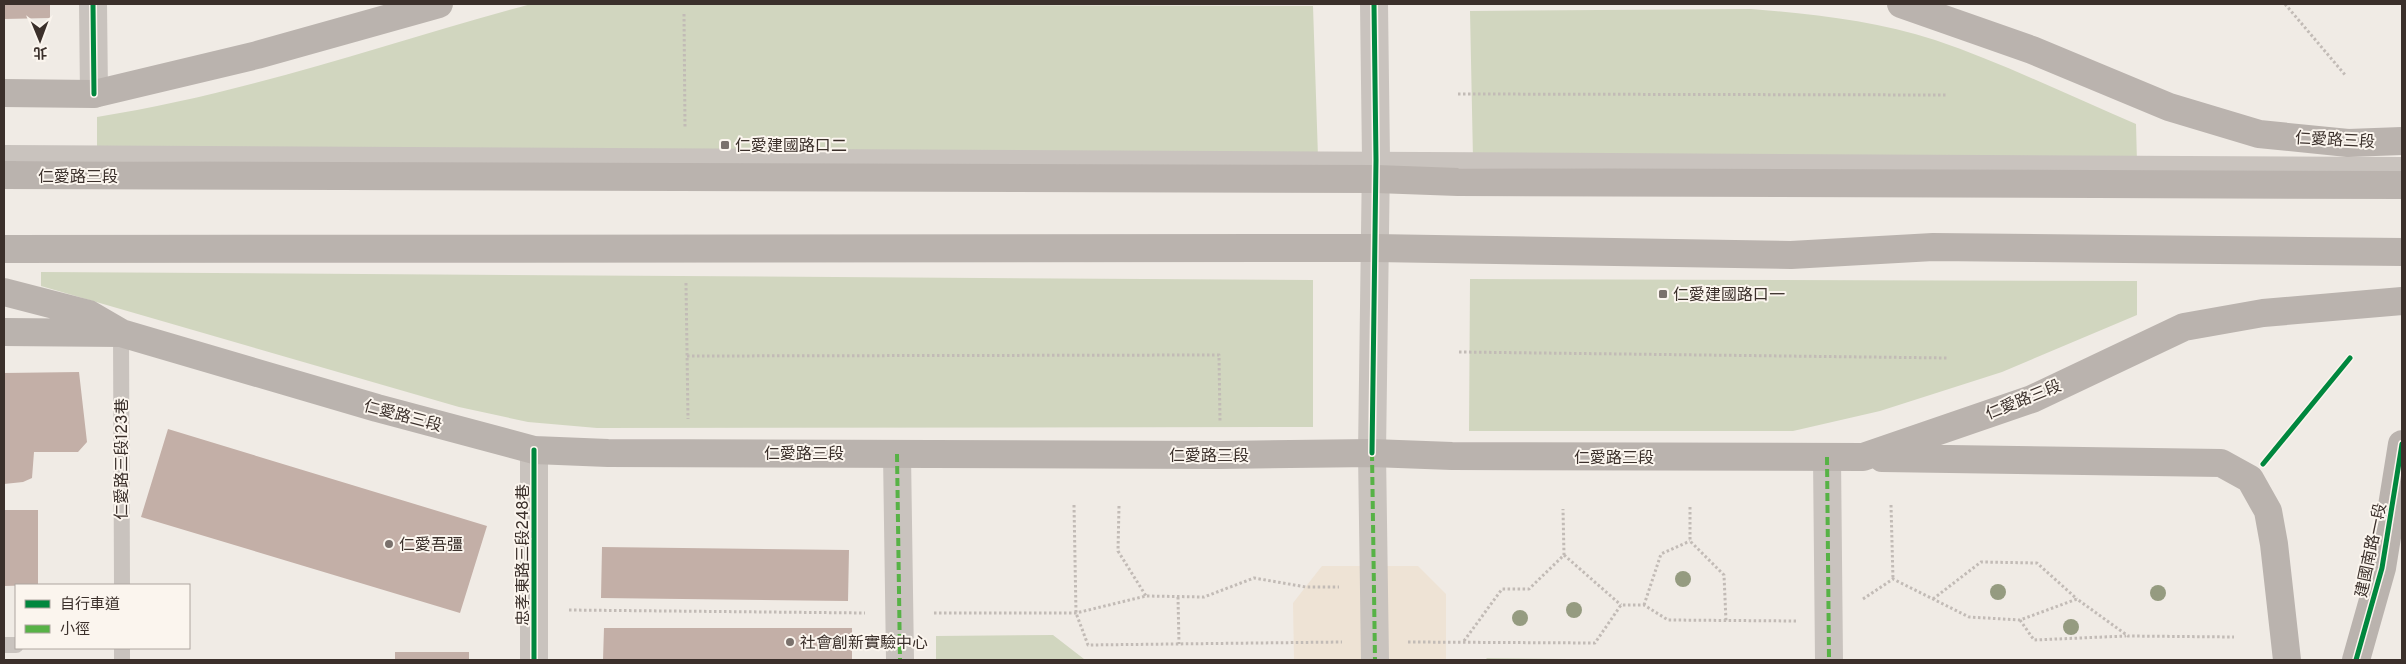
<svg xmlns="http://www.w3.org/2000/svg" width="2406" height="664" viewBox="0 0 2406 664" font-family="Overpass,'Noto Sans TC',sans-serif">
<style>
.green{fill:#d1d6bf}
.plaza{fill:#eee3d5}
.building{fill:#c3afa7}
.lines{fill:none;stroke-linecap:round;stroke-linejoin:round}
.path{stroke:#c2bbb6;stroke-width:3;stroke-dasharray:2.5 2.5;stroke-linecap:butt}
.lane{stroke:#c9c3be;stroke-width:16}
.street{stroke:#c9c3be;stroke-width:28}
.secondary{stroke:#bab3ae;stroke-width:28}
.quiet{stroke:#57b246;stroke-width:4;stroke-dasharray:8 4;stroke-linecap:butt}
.cycleway-casing{stroke:#fbf5ee;stroke-width:8}
.cycleway{stroke:#00873e;stroke-width:5}
.tree{fill:#959b80}
.poi-dot{fill:#7a716c;stroke:#fbf5ee;stroke-width:2}
.labels{text-anchor:middle;stroke-width:4;stroke-linejoin:round;paint-order:stroke}
.street-label{font-size:16px;fill:#3b302b;stroke:#fbf5ee}
.poi-label{font-size:16px;fill:#3b302b;stroke:#fbf5ee;text-anchor:start}
</style>
<rect width="100%" height="100%" fill="#f0ebe5"/>
<path class="green" d="M531 4 1313 6 1318 157 97 155V117C245 94 387 43 531 4Z
M1751 9C1813 14 1876 21 1935 40 2003 63 2070 96 2136 124L2137 163 1473 159 1470 11Z
M41 272 1313 280V427L597 428 528 422 459 407 41 286Z
M1470 279 2137 281V315L2002 372 1880 411 1793 431H1469Z
M1053 635 1084 659 1258 660H936V636Z
M1487 658 1657 660H1485Z"/>
<path class="plaza" d="M1322 566H1418L1446 594V660H1294L1293 603Z"/>
<path class="building" d="M4 4H50V18L4 19Z
M79 372 87 442 78 452H34L32 478 23 482 4 484V373Z
M168 429 487 526 460 613 141 517Z
M4 510H38V585L4 586Z
M602 547 849 550 848 601 601 598Z
M604 628H852V660H603Z
M395 652H469V660H395Z"/>
<g class="lines">
<path class="path" d="M2285 4 2346 76
M684 14 685 127
M1458 94 1948 95
M686 283 688 419
M1459 352 1948 358
M687 356 1219 355 1220 421
M2271 454 2350 358
M1074 505 1076 613 1088 645 1342 642
M1891 505 1893 579
M1119 506 1118 551 1146 596
M1690 507V541L1724 575 1726 621
M1564 555 1621 605
M1178 597 1179 644
M1863 599 1893 579 1969 617 2020 620 2077 599 2128 636 2234 637
M1933 599 1981 562 2037 563 2077 599
M1644 605 1661 554 1690 541
M569 610 865 613
M934 613H1076L1146 596 1204 597 1254 578 1306 587H1339
M2020 620 2034 640 2126 636
M1464 641 1502 589H1529L1564 555 1563 509
M1408 642 1595 643 1621 605H1644L1668 620 1796 621"/>
<path class="lane" d="M4 153 2402 165
M121 333 122 585
M4 645H16
M122 660V648"/>
<path class="street" d="M93 4 94 94
M1374 4 1376 160 1372 453 1375 660
M534 450V660
M897 454 900 660
M1827 457 1829 660"/>
<path class="secondary" d="M1901 4 2032 50 2169 107 2259 134 2348 143 2402 141
M4 93 94 94 257 55 439 4
M4 175 1376 179 1458 182 2402 185
M4 249 1375 248 1791 255 1933 247 2402 252
M4 292 89 314 120 332
M4 332 121 333 377 408 534 450 608 453 1220 455 1372 453 1452 456 1863 457 2032 399 2184 327 2263 313 2402 301
M1882 458 2221 463 2250 479 2268 511 2274 544 2287 660
M2356 660 2382 568 2402 444"/>
<path class="quiet" d="M1372 453 1375 660
M897 454 900 660
M1827 457 1829 660"/>
<g class="cycleway-casing">
<path id="cycleway" d="M93 4 94 94
M534 450V660
M1372 453 1376 160 1374 4
M2263 464 2350 358
M2356 660 2382 568 2402 444"/>
</g>
<use href="#cycleway" class="cycleway"/>
</g>
<g class="tree">
<circle cx="1683" cy="579" r="8"/>
<circle cx="1998" cy="592" r="8"/>
<circle cx="2158" cy="593" r="8"/>
<circle cx="1574" cy="610" r="8"/>
<circle cx="1520" cy="618" r="8"/>
<circle cx="2071" cy="627" r="8"/>
</g>
<g class="poi-dot">
<rect x="720" y="140" width="10" height="10" rx="2.5"/>
<rect x="1658" y="289" width="10" height="10" rx="2.5"/>
<circle cx="389" cy="544" r="5"/>
<circle cx="790" cy="642" r="5"/>
</g>
<g class="labels">
<g class="street-label">
<text transform="translate(2335 139) rotate(3)" y="6">仁愛路三段</text>
<text x="78" y="182">仁愛路三段</text>
<text transform="translate(2023 399) rotate(-22)" y="6">仁愛路三段</text>
<text transform="translate(403 415) rotate(15)" y="6">仁愛路三段</text>
<text x="804" y="459">仁愛路三段</text>
<text x="1209" y="461">仁愛路三段</text>
<text x="1614" y="463">仁愛路三段</text>
<text transform="translate(121 459) rotate(-90)" y="6">仁愛路三段123巷</text>
<text transform="translate(2370 550) rotate(-78)" y="6">建國南路一段</text>
<text transform="translate(522 555) rotate(-90)" y="6">忠孝東路三段248巷</text>
</g>
<g class="poi-label">
<text x="735" y="151">仁愛建國路口二</text>
<text x="1673" y="300">仁愛建國路口一</text>
<text x="399" y="550">仁愛吾彊</text>
<text x="800" y="648">社會創新實驗中心</text>
</g>
</g>
<rect width="2406" height="664" fill="none" stroke="#3b302b" stroke-width="10"/>
<rect x="15" y="584" width="175" height="65" fill="#fbf5ee" stroke="#aea6a0"/>
<rect x="25" y="600" width="25" height="8" fill="#00873e" stroke="#aea6a0"/>
<text x="60" y="609" font-size="15" fill="#3b302b">自行車道</text>
<rect x="25" y="625" width="25" height="8" fill="#57b246" stroke="#aea6a0"/>
<text x="60" y="634" font-size="15" fill="#3b302b">小徑</text>
<g transform="translate(40 40) rotate(179)" stroke="#fbf5ee" stroke-width="4" paint-order="stroke">
<path d="M0-4L9 19L0 12L-9 19Z" fill="#3b302b"/>
<text y="-8" font-size="14" font-weight="bold" text-anchor="middle" fill="#3b302b">北</text>
</g>
</svg>
